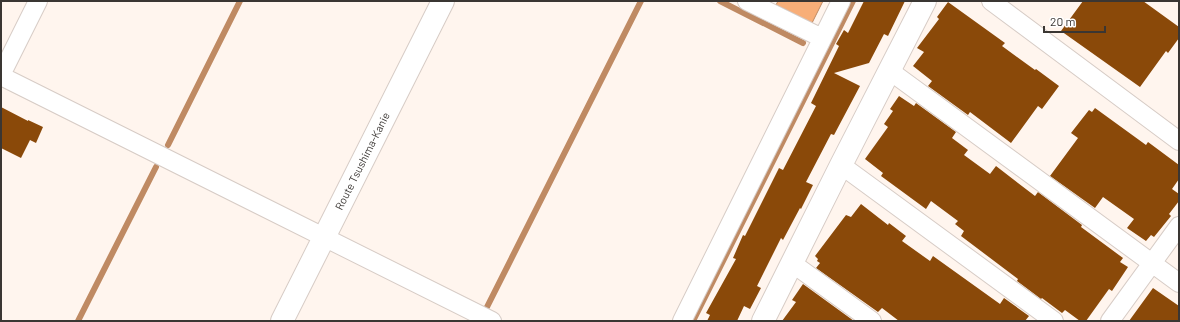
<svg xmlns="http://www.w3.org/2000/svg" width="1180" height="322" viewBox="0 0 1180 322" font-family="Barlow,sans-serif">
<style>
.water{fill:#f8ae78;stroke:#bf8a63}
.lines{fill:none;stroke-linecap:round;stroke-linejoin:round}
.stream{stroke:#bf8a63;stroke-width:6}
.building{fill:#8a4909}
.street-casing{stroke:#d7ccc6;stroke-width:20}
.secondary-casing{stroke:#d7ccc6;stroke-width:24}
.street{stroke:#fff;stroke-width:18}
.secondary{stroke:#fff;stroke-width:22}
.labels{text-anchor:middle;stroke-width:4;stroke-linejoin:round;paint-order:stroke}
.street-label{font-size:11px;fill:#3a3633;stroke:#fff}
</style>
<rect width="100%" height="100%" fill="#fff5ee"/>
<path class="water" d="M778 1H823L812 23 776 5Z"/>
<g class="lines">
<path class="stream" d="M720 1 803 43
M168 145 240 1
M487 307 641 1
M78 321 156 167
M693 321 853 1"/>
</g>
<path class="building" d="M864 1H905L888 36 884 34 869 63 834 73 860 86 834 135 831 134 806 182 813 185 801 209 800 208 783 240 781 238 757 286 761 288 750 309 744 306 737 321H707L710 315 706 313 736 259 733 258 743 235 745 236 779 168 783 170 816 106 811 103 839 46 836 44 844 30 848 33Z
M1083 1H1143L1179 27V38L1168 53 1166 51 1140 87 1061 31Z
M948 2 1005 43 1002 46 1035 70 1036 69 1059 86 1042 109 1038 106 1011 143 970 112 968 115 928 86 932 81 913 66 924 52 917 48 939 19 937 17Z
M899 96 914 106 916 103 956 132 952 138 968 150 964 155 990 174 996 166 1035 196 1038 192 1082 225 1081 227 1123 258 1120 262 1128 267 1112 291 1109 289 1086 321H1080L1065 310 1062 313 1042 298 1041 299 1017 281 1018 279 961 236 964 231 955 224 958 221 931 201 926 209 881 176 883 173 865 159 888 127 884 124 893 111 890 109Z
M1 107 28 121V120L43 127 36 143 30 140 21 158 1 148Z
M1095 108 1146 145 1148 142 1179 165V179L1172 189 1179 194V201L1169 214 1171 216 1154 237 1151 235 1146 241 1127 228 1134 219 1103 197 1095 208 1050 176 1078 138 1071 133 1089 110 1092 112Z
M861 204 888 225 889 223 906 236 902 241 930 261 933 256 1000 304 1004 298 1029 316 1025 321H899L882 308 878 312 816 268 820 263 817 261 818 259 815 256 846 215 851 217Z
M803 284 854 321H782L796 302 792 300Z
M1153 288 1179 306V321H1129Z"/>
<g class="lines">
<g class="street-casing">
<path id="street" d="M747 1 822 38
M991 1 1179 141
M890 71 1179 283
M1 75 38 1
M1 76 492 321
M841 165 1054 321
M792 263 872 321
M682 321 841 1
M1110 321 1179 226"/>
</g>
<g class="secondary-casing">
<g id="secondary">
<path id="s1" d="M282 321 443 1"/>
<path d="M763 321 841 165 925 1"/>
</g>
</g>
<use href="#street" class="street"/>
<use href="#secondary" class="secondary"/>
</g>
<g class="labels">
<g class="street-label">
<text dy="4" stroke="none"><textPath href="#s1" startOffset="179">Route Tsushima-Kanie</textPath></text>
</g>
</g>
<rect width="1180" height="322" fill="none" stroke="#3a3633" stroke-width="4"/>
<path d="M1044 26v6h61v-6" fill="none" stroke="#3a3633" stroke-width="2"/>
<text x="1050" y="26" font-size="12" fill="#3a3633" stroke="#ffffff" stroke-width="3" paint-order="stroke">20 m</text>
</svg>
